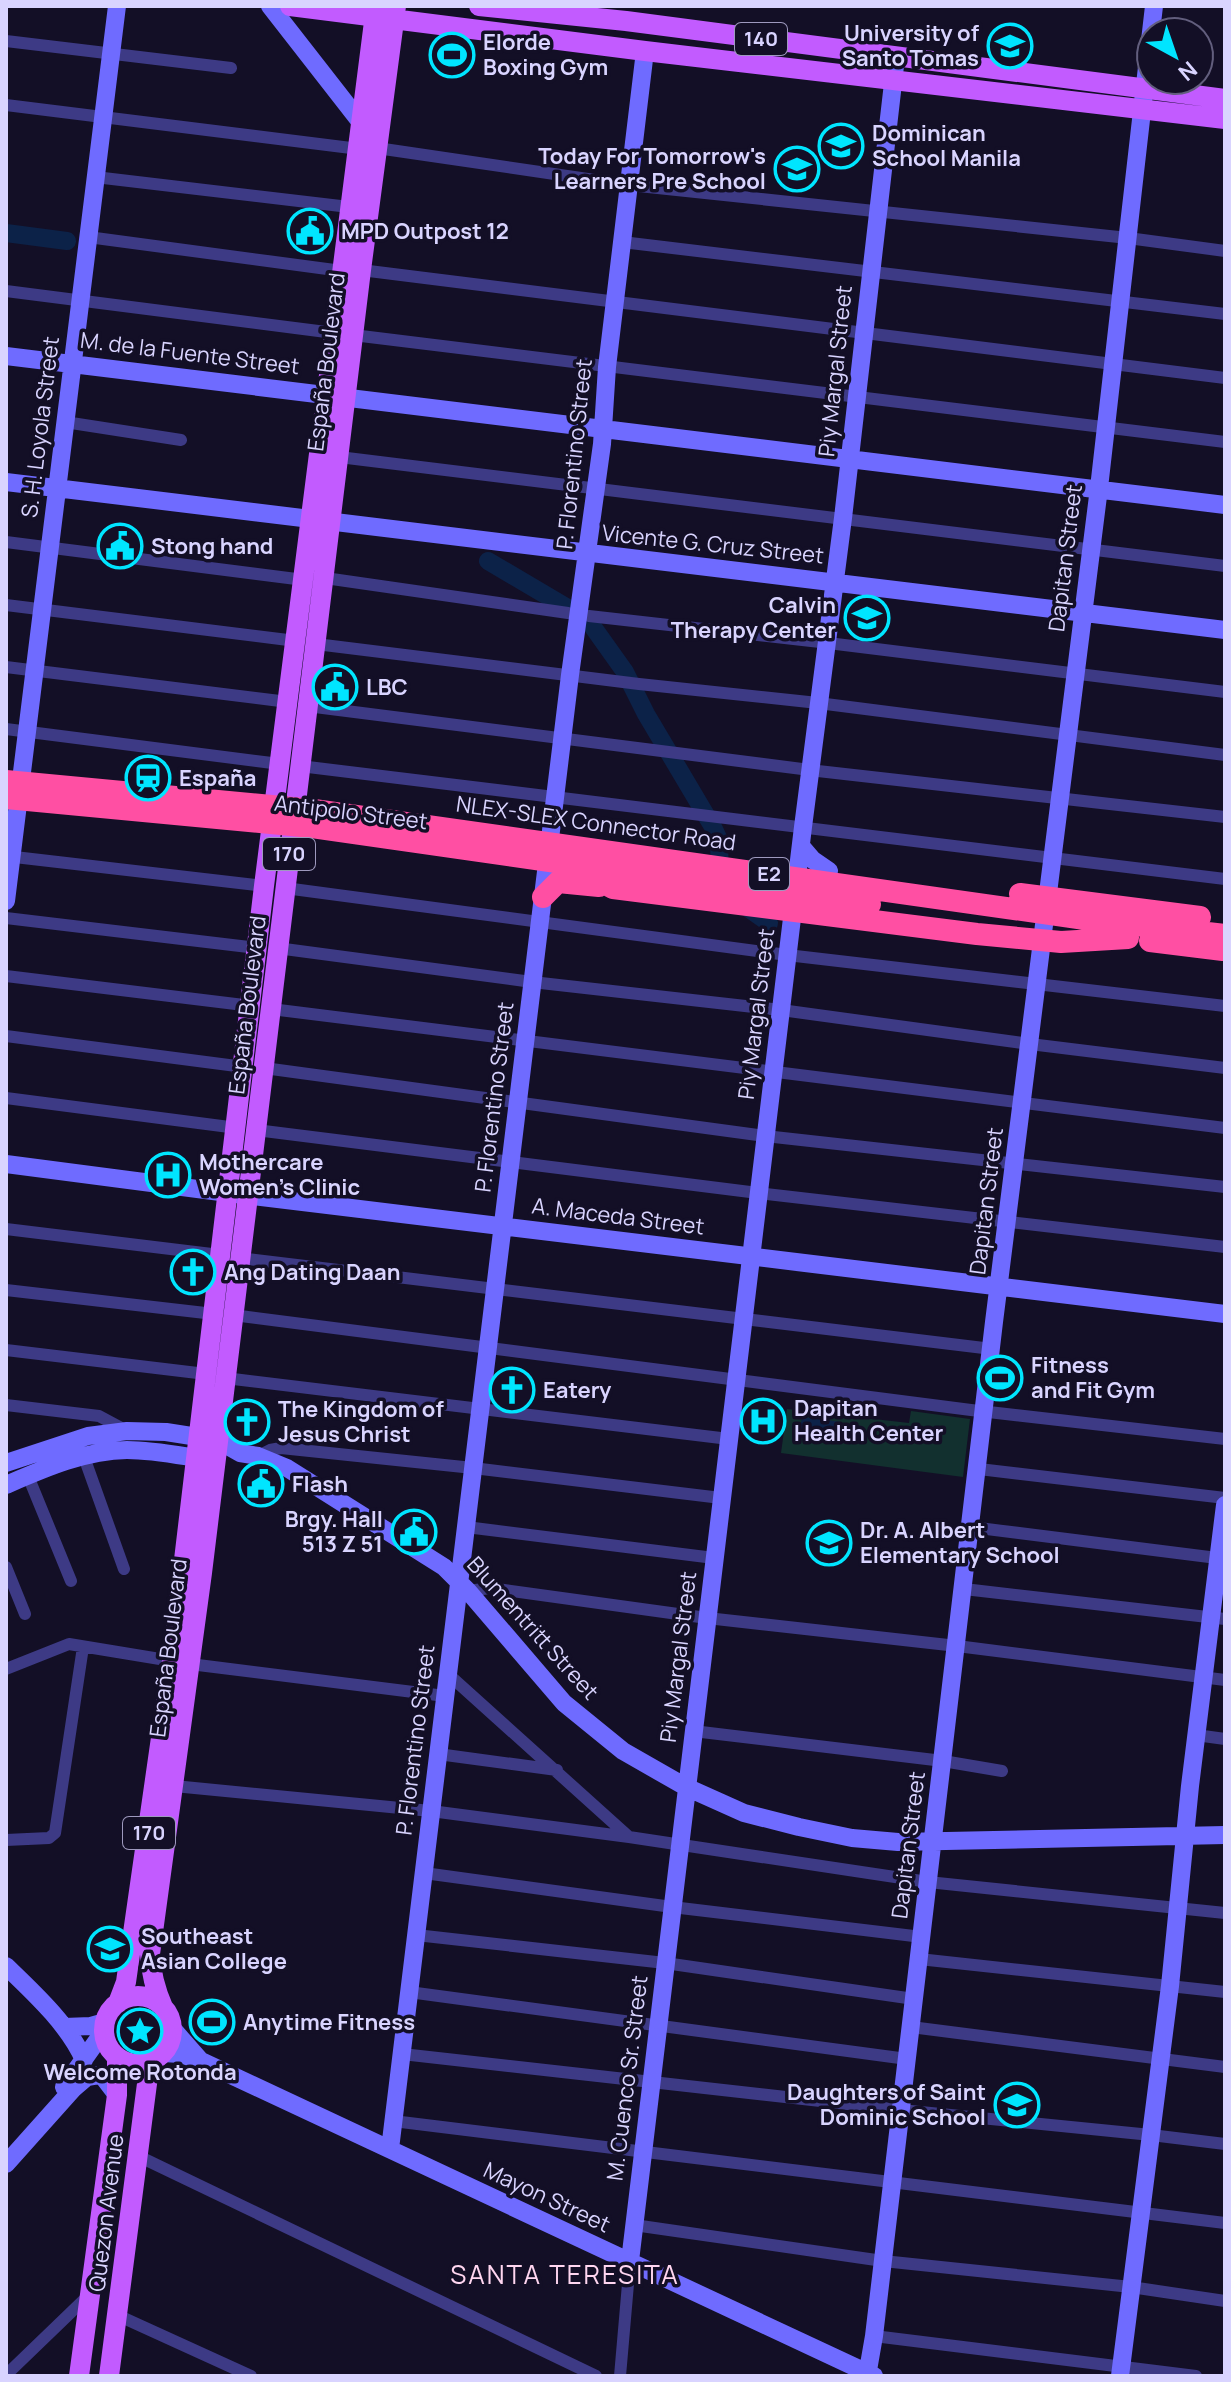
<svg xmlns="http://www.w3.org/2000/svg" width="1231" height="2382" viewBox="0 0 1231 2382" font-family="Manrope,sans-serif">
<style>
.green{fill:#12302f}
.water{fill:#0c2248}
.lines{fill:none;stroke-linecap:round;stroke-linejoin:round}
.river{stroke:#0c2248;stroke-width:18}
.street{stroke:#3d3a85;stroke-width:12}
.secondary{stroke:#6f6bff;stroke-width:18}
.primary{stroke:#c25bff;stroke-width:20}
.highway{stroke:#ff4fa3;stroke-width:22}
.labels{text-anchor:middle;stroke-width:7;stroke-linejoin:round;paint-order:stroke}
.shield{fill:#130f26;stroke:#9e99be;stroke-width:2}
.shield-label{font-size:20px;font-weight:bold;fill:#d9d4ff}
.poi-label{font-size:22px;font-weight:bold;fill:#d9d4ff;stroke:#130f26;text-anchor:start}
.street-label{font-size:22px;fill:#d9d4ff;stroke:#130f26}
.quarter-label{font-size:26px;letter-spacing:2px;fill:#ffd6f0;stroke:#130f26}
</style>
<rect width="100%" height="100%" fill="#130f26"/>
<path class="green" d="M787 1409 909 1423 911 1411 970 1419 963 1477 781 1453Z"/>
<path class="water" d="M802 1417 841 1422 838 1442 799 1436Z"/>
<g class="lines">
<path class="river" d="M6 233 67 241
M488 561 588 620 625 672 646 714 713 827 719 840 720 880
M742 904 769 923"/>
<path class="street" d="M6 41 231 68
M6 105 359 149
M377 148 629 185 1128 238 1225 251
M95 177 349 207
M88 237 342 271
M622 242 1225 314
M361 270 1225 378
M6 291 334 333
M353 335 1225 442
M65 422 181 440
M339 457 1225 566
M6 542 304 580
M325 578 568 613
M6 605 296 641
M589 616 820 642 1225 692
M316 644 639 684 818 703 1225 755
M6 667 288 702
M307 706 818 771 1225 817
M6 729 280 764
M300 766 1225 879
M6 856 264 886
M285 888 787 955 1225 1006
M6 918 257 948
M277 948 532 982 781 1010 1030 1044 1225 1068
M6 976 252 1006
M271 1009 1225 1128
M6 1036 244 1067
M264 1068 765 1136 1225 1187
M6 1098 237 1128
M256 1130 758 1193 1225 1247
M6 1229 220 1255
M240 1258 992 1349
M6 1290 214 1314
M233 1315 971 1410 1225 1439
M6 1350 206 1374
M225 1378 729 1439
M6 1405 99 1416 127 1431
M258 1456 270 1450 281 1448 473 1468 721 1498
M84 1457 124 1569
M979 1469 1225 1498
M28 1476 71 1581
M466 1527 714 1558
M971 1527 1225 1559
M6 1567 25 1614
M964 1589 1225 1619
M468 1591 490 1588 707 1618 957 1646 1225 1680
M190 1664 445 1696
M6 1669 69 1644 172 1661
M448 1674 629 1837
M693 1731 943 1761 1002 1771
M1196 1735 1225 1739
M438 1754 557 1770
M174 1786 431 1811 629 1837 928 1882 1225 1913
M6 1840 49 1838 55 1833 83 1647
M424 1873 672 1907 922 1937
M416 1935 665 1963 914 1999
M919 1959 1225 1992
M409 1992 907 2059
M911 2027 1225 2067
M402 2054 901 2110 1151 2135 1225 2144
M393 2121 1225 2223
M138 2156 596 2376
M634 2225 883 2261 1131 2287 1225 2301
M117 2315 251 2376
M874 2336 1196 2376
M6 2375 90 2294
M620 2376 630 2261"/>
<path class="secondary" d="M270 6 362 124
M1151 32 1154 6
M6 356 1225 505
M6 482 1225 630
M801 846 813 860 829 871
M6 901 117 6
M6 1164 228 1193 1225 1314
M6 1463 88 1436 127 1431 166 1432 217 1440 240 1453 258 1456 287 1468 444 1567 468 1591 564 1703 623 1751 686 1787 744 1813 799 1827 852 1838 898 1842 1225 1835
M6 1485C43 1469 86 1450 127 1450 155 1450 181 1456 209 1460
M6 1966C33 1992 69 2025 84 2060
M64 2027 91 2026 105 2022
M171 2027 199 2059
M163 2053 180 2054 201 2061 874 2376
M64 2087 104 2031
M390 2149 570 675 602 444 607 367 645 51
M6 2164 73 2089 87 2077 99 2075 104 2078 117 2095
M630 2261 803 827 843 518 896 57
M867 2376 874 2336 994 1322 1099 488 1151 32
M1120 2376 1170 1986 1190 1786 1225 1505"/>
<path class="primary" d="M290 6 645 51 1225 119
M479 6 626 21 1225 99
M104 2030a34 34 0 1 1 68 0a34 34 0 1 1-68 0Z
M118 2003 126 1982 130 1954 172 1661 264 886 376 6
M163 2007C155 1989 151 1974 150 1954L202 1573 361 270 396 6
M79 2376 117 2095V2057
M109 2376 148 2076 157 2058"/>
<path class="highway" d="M6 781 314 810 1085 919 1225 935
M6 798 312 827 661 877 870 904
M577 869 613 888 977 934 1061 942 1128 938
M1020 894 1200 917
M543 897 558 882 599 886
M1150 941 1223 950"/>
</g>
<defs>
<g id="university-ring" transform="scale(2.3)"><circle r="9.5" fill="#130f26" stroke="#00e5ff" stroke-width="1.5"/><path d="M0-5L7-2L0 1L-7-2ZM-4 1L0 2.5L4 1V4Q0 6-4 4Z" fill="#00e5ff"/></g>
<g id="stadium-ring" transform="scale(2.3)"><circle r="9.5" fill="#130f26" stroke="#00e5ff" stroke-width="1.5"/><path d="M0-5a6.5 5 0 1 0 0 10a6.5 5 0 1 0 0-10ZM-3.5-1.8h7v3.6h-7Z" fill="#00e5ff"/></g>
<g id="school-ring" transform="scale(2.3)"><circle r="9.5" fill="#130f26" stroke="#00e5ff" stroke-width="1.5"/><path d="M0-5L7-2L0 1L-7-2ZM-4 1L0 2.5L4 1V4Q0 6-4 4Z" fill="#00e5ff"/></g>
<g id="civic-ring" transform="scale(2.3)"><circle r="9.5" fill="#130f26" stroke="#00e5ff" stroke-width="1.5"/><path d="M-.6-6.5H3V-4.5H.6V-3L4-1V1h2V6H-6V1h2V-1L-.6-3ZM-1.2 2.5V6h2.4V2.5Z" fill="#00e5ff"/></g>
<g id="station-ring" transform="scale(2.3)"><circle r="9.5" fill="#130f26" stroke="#00e5ff" stroke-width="1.5"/><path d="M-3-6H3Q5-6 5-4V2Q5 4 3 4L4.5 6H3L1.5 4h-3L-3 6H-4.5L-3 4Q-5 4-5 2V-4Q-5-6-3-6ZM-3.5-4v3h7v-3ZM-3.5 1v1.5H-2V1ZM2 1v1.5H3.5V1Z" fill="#00e5ff"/></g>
<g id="hospital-ring" transform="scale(2.3)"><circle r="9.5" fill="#130f26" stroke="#00e5ff" stroke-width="1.5"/><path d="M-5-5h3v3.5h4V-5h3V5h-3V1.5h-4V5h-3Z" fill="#00e5ff"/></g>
<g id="church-ring" transform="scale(2.3)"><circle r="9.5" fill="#130f26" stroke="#00e5ff" stroke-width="1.5"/><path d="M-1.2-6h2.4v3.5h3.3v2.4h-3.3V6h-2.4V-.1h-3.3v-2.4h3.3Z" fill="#00e5ff"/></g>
<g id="sight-ring" transform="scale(2.3)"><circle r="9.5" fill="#130f26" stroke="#00e5ff" stroke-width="1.5"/><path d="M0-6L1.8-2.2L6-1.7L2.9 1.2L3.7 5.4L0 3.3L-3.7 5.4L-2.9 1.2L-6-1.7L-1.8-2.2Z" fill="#00e5ff"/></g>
</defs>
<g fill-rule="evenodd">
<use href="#university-ring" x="1010" y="46"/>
<use href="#stadium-ring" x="452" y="55"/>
<use href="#school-ring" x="841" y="146"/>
<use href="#school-ring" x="797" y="169"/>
<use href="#civic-ring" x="310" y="231"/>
<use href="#civic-ring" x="120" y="546"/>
<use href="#school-ring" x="867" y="618"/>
<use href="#civic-ring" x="335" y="687"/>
<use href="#station-ring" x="148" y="778"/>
<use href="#hospital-ring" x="168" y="1175"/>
<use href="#church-ring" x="193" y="1272"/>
<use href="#stadium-ring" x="1000" y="1378"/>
<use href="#church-ring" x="512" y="1390"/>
<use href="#hospital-ring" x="763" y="1421"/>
<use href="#church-ring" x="247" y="1422"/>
<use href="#civic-ring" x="261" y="1484"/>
<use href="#civic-ring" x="414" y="1532"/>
<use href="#school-ring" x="829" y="1543"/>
<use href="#university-ring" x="110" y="1949"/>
<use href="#stadium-ring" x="212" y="2022"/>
<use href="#sight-ring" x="140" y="2031"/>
<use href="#school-ring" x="1017" y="2105"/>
</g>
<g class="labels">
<g class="shield">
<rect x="735" y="23" width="52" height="32" rx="6"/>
<rect x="263" y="838" width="52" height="32" rx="6"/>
<rect x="749" y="858" width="40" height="32" rx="6"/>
<rect x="123" y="1817" width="52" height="32" rx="6"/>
</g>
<g class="shield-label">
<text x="761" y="46">140</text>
<text x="289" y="861">170</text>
<text x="769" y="881">E2</text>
<text x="149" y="1840">170</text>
</g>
<g class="poi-label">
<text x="979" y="41" text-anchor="end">University of<tspan x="979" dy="25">Santo Tomas</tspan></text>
<text x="483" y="50">Elorde<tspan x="483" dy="25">Boxing Gym</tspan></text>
<text x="872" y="141">Dominican<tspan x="872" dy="25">School Manila</tspan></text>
<text x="766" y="164" text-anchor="end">Today For Tomorrow's<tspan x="766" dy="25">Learners Pre School</tspan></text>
<text x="341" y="239">MPD Outpost 12</text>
<text x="151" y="554">Stong hand</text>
<text x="836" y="613" text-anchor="end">Calvin<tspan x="836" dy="25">Therapy Center</tspan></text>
<text x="366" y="695">LBC</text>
<text x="179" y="786">España</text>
<text x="199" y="1170">Mothercare<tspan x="199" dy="25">Women’s Clinic</tspan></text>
<text x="224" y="1280">Ang Dating Daan</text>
<text x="1031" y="1373">Fitness<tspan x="1031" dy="25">and Fit Gym</tspan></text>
<text x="543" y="1398">Eatery</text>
<text x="794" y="1416">Dapitan<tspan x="794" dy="25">Health Center</tspan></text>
<text x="278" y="1417">The Kingdom of<tspan x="278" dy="25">Jesus Christ</tspan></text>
<text x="292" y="1492">Flash</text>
<text x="383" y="1527" text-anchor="end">Brgy. Hall<tspan x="383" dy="25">513 Z 51</tspan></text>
<text x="860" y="1538">Dr. A. Albert<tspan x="860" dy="25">Elementary School</tspan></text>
<text x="141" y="1944">Southeast<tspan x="141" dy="25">Asian College</tspan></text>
<text x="243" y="2030">Anytime Fitness</text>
<text x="140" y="2080" text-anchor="middle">Welcome Rotonda</text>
<text x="986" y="2100" text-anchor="end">Daughters of Saint<tspan x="986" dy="25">Dominic School</tspan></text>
</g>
<g class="street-label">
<text transform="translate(190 353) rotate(7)" y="8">M. de la Fuente Street</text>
<text transform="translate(326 362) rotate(-83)" y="8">España Boulevard</text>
<text transform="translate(835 371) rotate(-84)" y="8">Piy Margal Street</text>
<text transform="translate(40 427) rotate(-83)" y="8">S. H. Loyola Street</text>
<text transform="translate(574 454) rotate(-84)" y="8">P. Florentino Street</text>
<text transform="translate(713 544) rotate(6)" y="8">Vicente G. Cruz Street</text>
<text transform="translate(1065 558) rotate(-83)" y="8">Dapitan Street</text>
<text transform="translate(351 812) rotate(7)" y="8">Antipolo Street</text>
<text transform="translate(596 823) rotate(8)" y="8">NLEX-SLEX Connector Road</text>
<text transform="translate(247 1005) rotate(-83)" y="8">España Boulevard</text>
<text transform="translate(756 1014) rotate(-83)" y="8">Piy Margal Street</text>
<text transform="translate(494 1097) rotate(-83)" y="8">P. Florentino Street</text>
<text transform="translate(986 1201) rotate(-83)" y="8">Dapitan Street</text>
<text transform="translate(618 1216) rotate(7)" y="8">A. Maceda Street</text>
<text transform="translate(533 1628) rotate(48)" y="8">Blumentritt Street</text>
<text transform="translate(168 1648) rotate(-83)" y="8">España Boulevard</text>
<text transform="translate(678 1657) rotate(-83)" y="8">Piy Margal Street</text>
<text transform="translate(415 1740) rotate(-83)" y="8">P. Florentino Street</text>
<text transform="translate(908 1845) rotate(-83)" y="8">Dapitan Street</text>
<text transform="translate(627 2078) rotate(-83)" y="8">M. Cuenco Sr. Street</text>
<text transform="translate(547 2197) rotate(25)" y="8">Mayon Street</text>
<text transform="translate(106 2213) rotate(-83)" y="8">Quezon Avenue</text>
</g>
<g class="quarter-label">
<text x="565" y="2284">SANTA TERESITA</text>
</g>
</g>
<rect width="1231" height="2382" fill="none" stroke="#d9d4ff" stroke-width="16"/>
<g transform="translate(1175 56) rotate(140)"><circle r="38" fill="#130f26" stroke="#625e7d" stroke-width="2"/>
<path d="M0-6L14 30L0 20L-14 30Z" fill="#00e5ff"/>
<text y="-12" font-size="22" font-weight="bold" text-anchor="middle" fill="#d9d4ff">N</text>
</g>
</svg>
